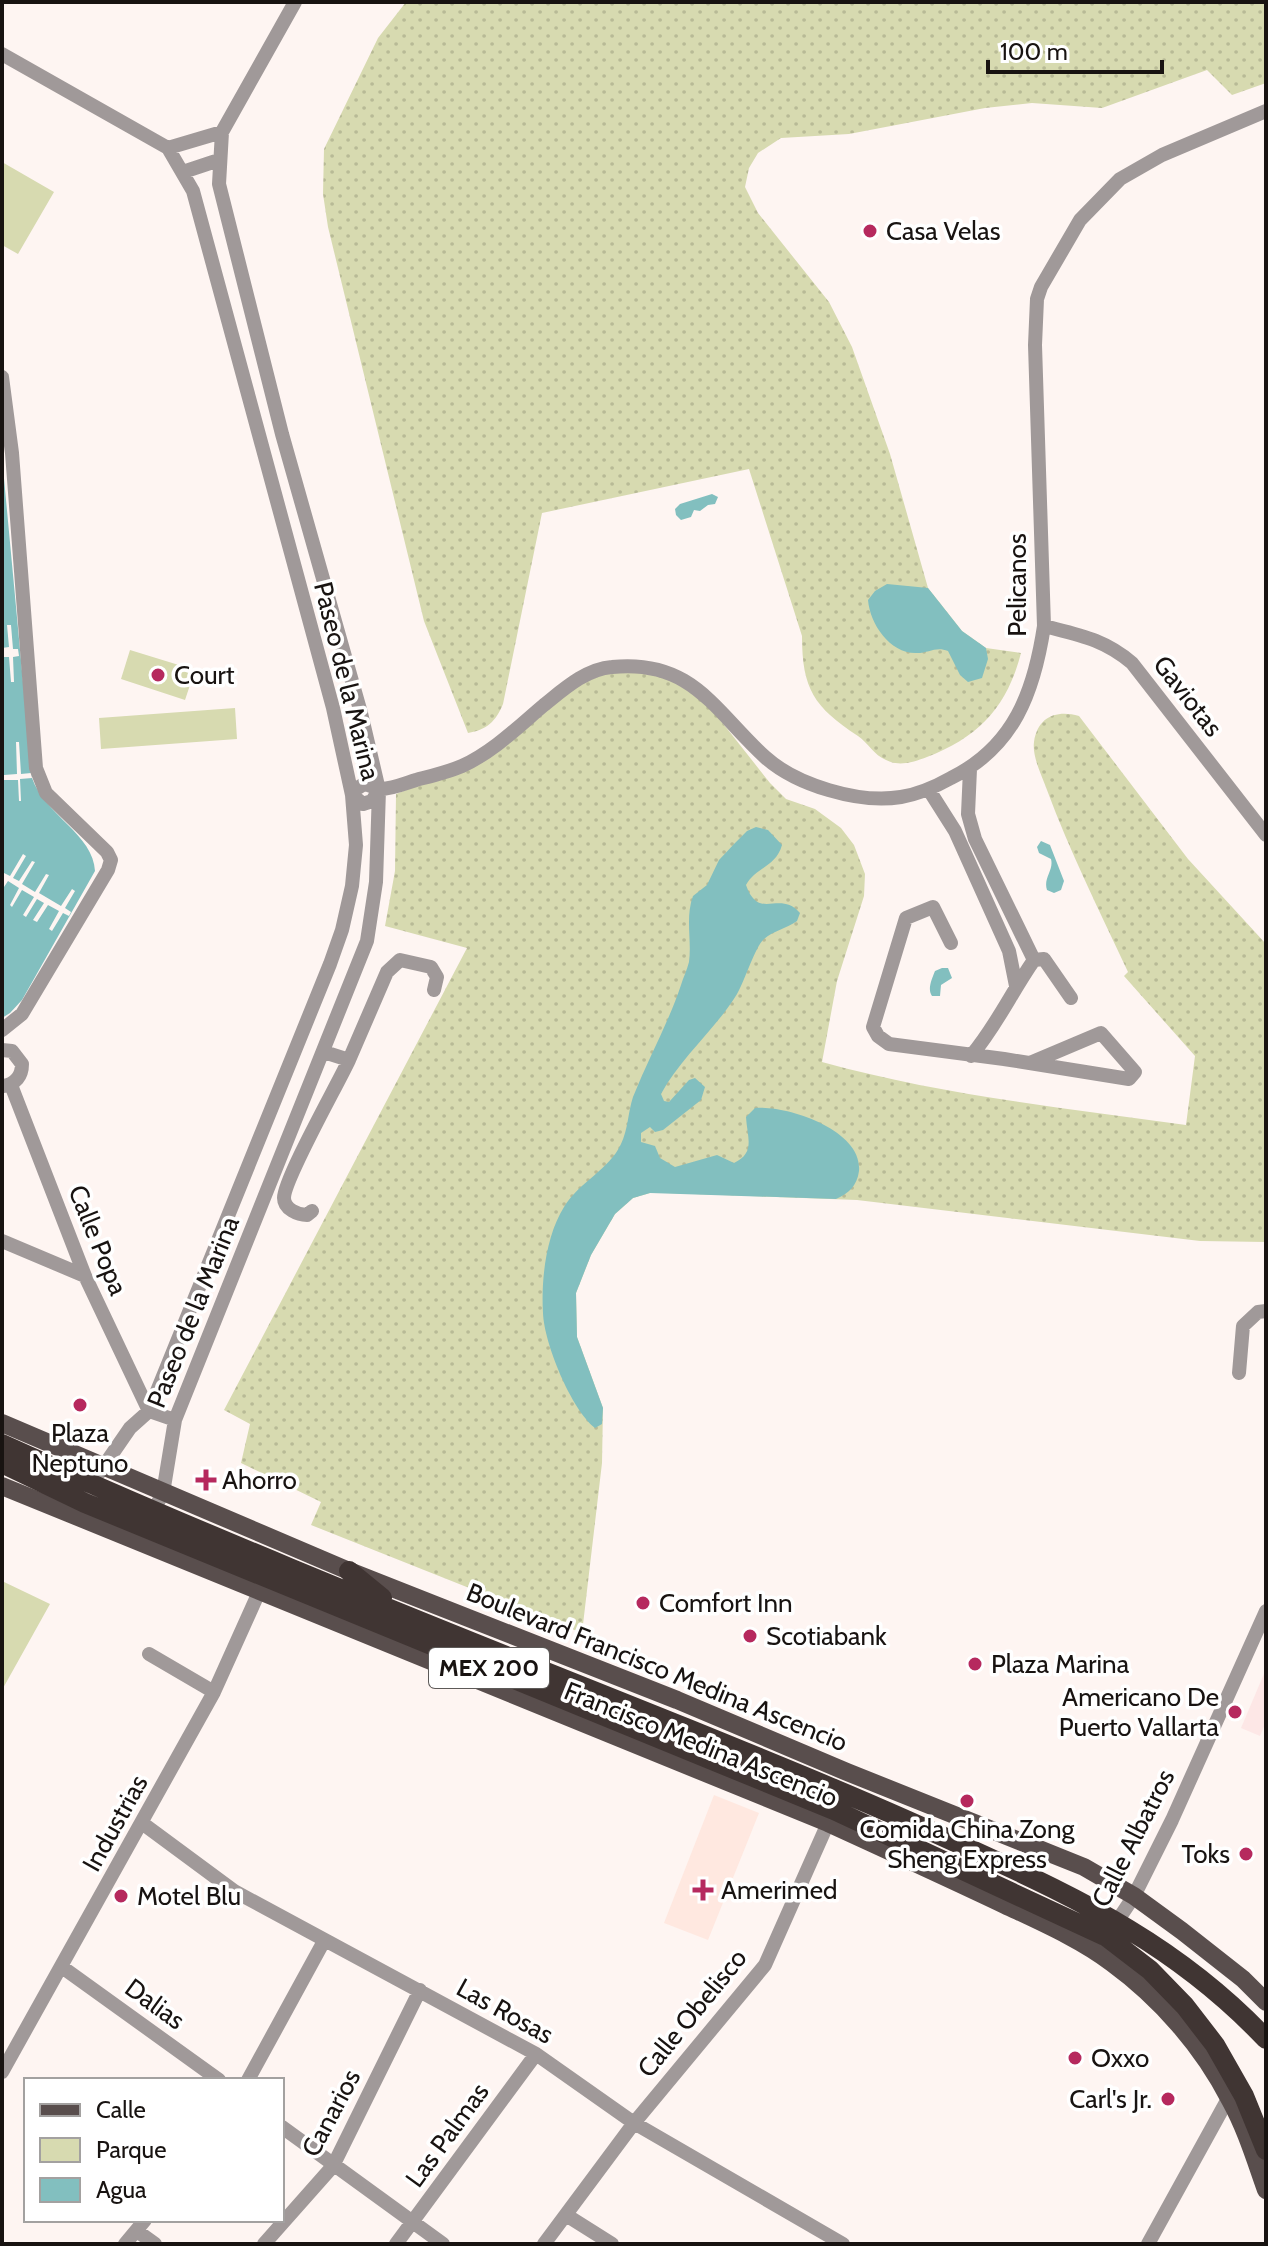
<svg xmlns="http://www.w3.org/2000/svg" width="1268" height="2246" viewBox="0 0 1268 2246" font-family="Cabin,sans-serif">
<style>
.built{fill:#ffe8e0}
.education{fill:#fde7e6}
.grass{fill:url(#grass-dots)}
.green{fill:#d7dab0}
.water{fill:#82bfbf}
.pier{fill:#fef5f2}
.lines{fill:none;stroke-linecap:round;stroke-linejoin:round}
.minor{stroke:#a09999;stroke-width:14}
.major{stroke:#594e4d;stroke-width:18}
.highway{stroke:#403533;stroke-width:20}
.poi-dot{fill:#b6295e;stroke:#fff;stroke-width:3}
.labels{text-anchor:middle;stroke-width:7;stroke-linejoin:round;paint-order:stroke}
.shield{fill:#fff;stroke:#5d5a58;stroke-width:2}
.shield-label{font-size:24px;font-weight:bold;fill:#181311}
.poi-label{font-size:26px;fill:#181311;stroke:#fff;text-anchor:start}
.street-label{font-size:26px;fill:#181311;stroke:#fff}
</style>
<defs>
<pattern id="grass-dots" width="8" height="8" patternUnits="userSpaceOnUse" patternTransform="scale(2)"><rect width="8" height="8" fill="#d7dab0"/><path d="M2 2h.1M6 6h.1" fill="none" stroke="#b8ba96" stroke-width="1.8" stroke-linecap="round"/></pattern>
</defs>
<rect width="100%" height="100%" fill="#fef5f2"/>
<path class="built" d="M714 1795 759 1813 708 1940 664 1923Z"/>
<path class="education" d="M1266 1669V1722L1260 1736 1241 1728Z"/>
<path class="grass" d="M406 2H1266V83L1232 95 1207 70 1102 108 1032 103 985 108 849 134 781 138 758 153 749 168 745 187 758 213 829 302 852 347 890 454 928 588 962 631 986 648 1021 653C1007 707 979 737 927 757 914 762 899 767 886 760 874 755 868 743 858 736 814 707 802 689 802 636L749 469 542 513 503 704C496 721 487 730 468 733L424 621 328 227 323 194 324 149 378 38Z
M649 670 681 680 706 702 770 783 786 799 815 809 841 828 854 845 865 874 864 896 837 981 822 1062C941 1095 1064 1108 1186 1125L1195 1056 1124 976 1128 972C1100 912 1070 852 1047 790 1042 776 1032 757 1034 742 1038 716 1057 710 1079 716L1188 859 1266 944V1242L1200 1241 857 1200 666 1193H650L633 1198 615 1214 591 1255 576 1293 577 1337 603 1408 602 1463 582 1633 311 1525 321 1502 241 1463 250 1424 224 1410 467 948 385 926 395 871 396 794 472 763 572 687 610 672Z"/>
<path class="green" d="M2 162 54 192 18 254 2 245Z
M130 650 195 670 185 700 121 679Z
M235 708 237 739 101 749 99 718Z
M2 1581 50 1604 2 1690Z"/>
<path class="water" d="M2 457 32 778C44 814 94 835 95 871L22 1000 10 1013 2 1018Z
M712 494 718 497 715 504 708 505 700 511 694 510 691 517 681 520 676 515 675 509 680 504Z
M887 584 928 588 962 631 986 648 988 659 982 678 968 682 960 675 948 651C936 646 929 653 917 653 890 654 870 624 868 600L875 591Z
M756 827 768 830 782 845C776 867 756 867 746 885 759 922 779 889 800 913L797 921C787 928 773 931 764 939 755 947 745 980 737 994 715 1030 681 1057 661 1094L664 1101 669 1102 689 1080 695 1078 705 1087 701 1100 663 1130 655 1132 650 1127 641 1133V1142L655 1146 660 1158 675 1167 717 1155 734 1163C756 1153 747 1137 746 1117L755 1108C787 1105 863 1130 859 1171 857 1186 849 1193 836 1199L650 1193 633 1198 615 1214 591 1255 576 1293 577 1337 603 1408 602 1424 595 1428C571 1409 544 1343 543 1313 541 1279 546 1236 564 1207 579 1182 609 1170 621 1144 628 1130 628 1112 633 1097 648 1059 668 1024 681 985 683 978 687 970 689 962 692 940 685 918 693 896L707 885 719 860 735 843 747 831Z
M1041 841 1050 845 1064 881 1061 890 1054 893 1047 890C1043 878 1054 870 1051 859L1039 853 1037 847Z
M942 968H948L952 978 941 985 940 996H932C927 989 932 979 935 971Z"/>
<path class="pier" d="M7 625H11L13 649H18L19 656 13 657 14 682H11L9 657H2V648L9 647Z
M16 742H19L21 774 31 773 32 778 20 779 21 801H19L18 780H2V747L4 775 17 774Z
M23 854 26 856 13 878 19 881 32 861 35 862 22 884 35 892 46 874 49 875 39 893 61 906 72 889 75 891 65 908 71 912 69 916 63 913 52 931 49 929 59 911 48 905 37 922 33 920 44 903 37 899 26 917 23 915 34 897 22 890 12 907 10 905 19 888 8 881 2 890 4 880 2 872 10 876Z"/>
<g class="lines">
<path class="minor" d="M2 54 168 148 193 191 333 708 352 795 356 845 352 886 342 930 330 964 149 1411 130 1428 99 1473
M168 148 222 132
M183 172 219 160
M2 377 12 453 36 768 46 793 107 852 111 860 108 870 22 1014 2 1030
M1044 626C1079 635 1104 639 1132 663L1266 835
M970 769 968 814 975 839 1034 960
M379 790 372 801 363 804 352 795 356 789 364 784C371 785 376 789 381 789 392 789 406 783 416 780 431 776 448 772 462 766 493 752 519 726 544 705 564 689 586 669 612 667 692 659 714 710 765 757 796 785 859 804 901 797 919 794 935 787 951 778 1014 747 1034 692 1044 626L1035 345 1037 299 1041 287 1080 220 1120 179 1162 155 1266 111
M929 790 955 831 1009 951 1016 986
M951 943 933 907 906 918 873 1027 878 1036 889 1044 1004 1059 1129 1079 1135 1072 1101 1033 1030 1063
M1034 960 1044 959 1071 998
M2 1050 12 1051 22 1064C22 1076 16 1084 3 1086
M324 1052 349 1060 387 972 400 960 431 967 437 977 434 990
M971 1056C997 1025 1011 993 1034 960
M11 1085 85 1276 149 1411 175 1420
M312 1211 307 1215C298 1215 284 1209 284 1198 284 1179 338 1084 349 1060
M2 1241 85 1276
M1239 1373 1243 1326 1258 1312 1266 1311
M150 1517 163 1493 175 1420 367 941 376 882 379 790 361 713 282 434 219 184 222 132 295 2
M149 1654 214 1692
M142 1823 234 1891 536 2054 634 2123 843 2244
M1112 1929 1134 1896 1172 1820 1266 1611
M62 1967 219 2080
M2 2072 214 1692 259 1592
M248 2080 324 1941
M282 2127 443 2244
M566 2215 612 2244
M137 2231 155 2244
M125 2244 145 2220
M264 2244 333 2166 420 1990
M396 2244 536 2054
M544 2244 634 2123 765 1965 832 1814
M1148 2244 1229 2097"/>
<path class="major" d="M2 1423 349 1571 677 1700 847 1772 1084 1867 1134 1896 1182 1931 1243 1979 1266 2002
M2 1486 828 1823C887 1850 946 1877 1005 1905 1041 1922 1080 1939 1112 1963 1160 1998 1203 2047 1230 2100 1246 2129 1255 2159 1266 2190"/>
<path class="highway" d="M2 1444C227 1546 457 1636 686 1728 782 1767 878 1806 972 1850 1084 1901 1180 1948 1266 2039
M2 1463 85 1503 834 1810 1107 1937 1150 1970 1185 2006 1215 2045 1244 2096 1266 2150
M349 1571 382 1598"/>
</g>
<g class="poi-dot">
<circle cx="870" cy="231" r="8"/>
<circle cx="158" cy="675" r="8"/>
<circle cx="80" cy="1405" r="8"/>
<path d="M202 1468h8v8h8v8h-8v8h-8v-8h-8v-8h8z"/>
<circle cx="643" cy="1603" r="8"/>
<circle cx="750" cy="1636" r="8"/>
<circle cx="975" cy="1664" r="8"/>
<circle cx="1235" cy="1712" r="8"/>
<circle cx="967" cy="1801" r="8"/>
<circle cx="1246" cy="1854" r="8"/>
<path d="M699 1878h8v8h8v8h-8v8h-8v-8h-8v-8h8z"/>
<circle cx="121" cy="1896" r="8"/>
<circle cx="1075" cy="2058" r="8"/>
<circle cx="1168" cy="2099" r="8"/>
</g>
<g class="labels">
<rect class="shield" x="429" y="1648" width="120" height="40" rx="6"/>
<g class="shield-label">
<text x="489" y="1676">MEX 200</text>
</g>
<g class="poi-label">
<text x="886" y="240">Casa Velas</text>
<text x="174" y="684">Court</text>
<text x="80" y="1442" text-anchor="middle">Plaza<tspan x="80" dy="30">Neptuno</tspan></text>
<text x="222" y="1489">Ahorro</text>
<text x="659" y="1612">Comfort Inn</text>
<text x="766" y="1645">Scotiabank</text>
<text x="991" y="1673">Plaza Marina</text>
<text x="1219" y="1706" text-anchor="end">Americano De<tspan x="1219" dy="30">Puerto Vallarta</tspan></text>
<text x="967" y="1838" text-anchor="middle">Comida China Zong<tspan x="967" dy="30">Sheng Express</tspan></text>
<text x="1230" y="1863" text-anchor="end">Toks</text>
<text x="721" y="1899">Amerimed</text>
<text x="137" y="1905">Motel Blu</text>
<text x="1091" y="2067">Oxxo</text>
<text x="1152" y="2108" text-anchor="end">Carl's Jr.</text>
</g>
<g class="street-label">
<text transform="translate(1017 585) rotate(-90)" y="9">Pelicanos</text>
<text transform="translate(347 681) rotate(76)" y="9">Paseo de la Marina</text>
<text transform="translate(1188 696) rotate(52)" y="9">Gaviotas</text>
<text transform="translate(98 1240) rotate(68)" y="9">Calle Popa</text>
<text transform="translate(193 1312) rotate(-68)" y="9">Paseo de la Marina</text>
<text transform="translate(657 1667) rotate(22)" y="9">Boulevard Francisco Medina Ascencio</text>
<text transform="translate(701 1744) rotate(22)" y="9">Francisco Medina Ascencio</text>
<text transform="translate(115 1823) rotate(-61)" y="9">Industrias</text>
<text transform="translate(1133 1838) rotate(-63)" y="9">Calle Albatros</text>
<text transform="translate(155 2004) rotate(36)" y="9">Dalias</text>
<text transform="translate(505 2011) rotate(29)" y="9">Las Rosas</text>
<text transform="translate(692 2013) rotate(-51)" y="9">Calle Obelisco</text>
<text transform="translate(331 2113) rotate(-62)" y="9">Canarios</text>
<text transform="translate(447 2135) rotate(-54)" y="9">Las Palmas</text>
</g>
</g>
<rect width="1268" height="2246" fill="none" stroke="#181311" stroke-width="8"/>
<rect x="24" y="2078" width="260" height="144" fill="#ffffff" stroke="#a3a1a0" stroke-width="2"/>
<rect x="40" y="2104" width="40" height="12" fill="#594e4d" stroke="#a3a1a0" stroke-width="2"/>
<text x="96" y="2118" font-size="24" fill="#181311">Calle</text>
<rect x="40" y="2138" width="40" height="24" fill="#d7dab0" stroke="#a3a1a0" stroke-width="2"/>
<text x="96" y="2158" font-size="24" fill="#181311">Parque</text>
<rect x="40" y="2178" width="40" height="24" fill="#82bfbf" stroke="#a3a1a0" stroke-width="2"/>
<text x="96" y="2198" font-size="24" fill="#181311">Agua</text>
<path d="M988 60v12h174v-12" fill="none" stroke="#181311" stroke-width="4"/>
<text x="1000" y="60" font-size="24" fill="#181311" stroke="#ffffff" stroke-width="6" paint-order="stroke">100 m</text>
</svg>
